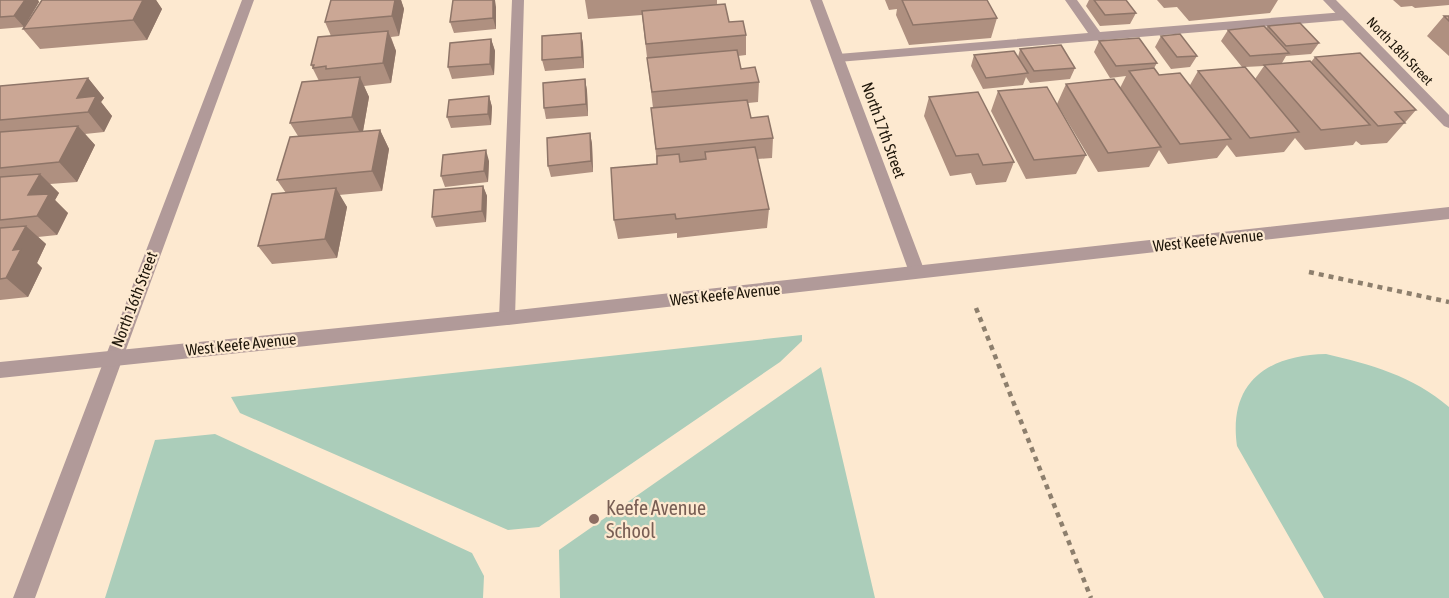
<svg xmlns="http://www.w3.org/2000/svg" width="1449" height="598" viewBox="0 0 1449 598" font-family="'Asap Condensed',sans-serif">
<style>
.green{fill:#abcdba}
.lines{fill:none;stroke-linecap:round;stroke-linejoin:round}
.path{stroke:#8d7f6d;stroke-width:4.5;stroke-dasharray:5 5;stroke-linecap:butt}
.service{fill:#b19a99;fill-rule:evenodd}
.minor{fill:#b19a99;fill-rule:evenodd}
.tertiary{fill:#b19a99;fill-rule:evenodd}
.wall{fill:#af9080;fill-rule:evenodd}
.shaded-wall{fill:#8e7568}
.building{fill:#cba795;stroke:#8e7568;stroke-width:1.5}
.education-dot{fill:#8d6e63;stroke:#fde9d0;stroke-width:2}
.labels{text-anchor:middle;stroke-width:4.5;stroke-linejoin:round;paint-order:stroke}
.far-street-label{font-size:14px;fill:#1d1509;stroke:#fde9d0}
.street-label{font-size:16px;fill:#1d1509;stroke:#fde9d0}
.near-education-label{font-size:20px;fill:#785e54;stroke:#fde9d0;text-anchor:start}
</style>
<rect width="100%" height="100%" fill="#fde9d0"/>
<path class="green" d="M802 335V341L780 362 539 527 508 530 240 413 231 397Z
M1326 354C1370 364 1413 376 1449 407V598H1324L1237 446C1228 383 1267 355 1326 354Z
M821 367 875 598H560L559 550Z
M215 434 472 553 484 576 483 598H105L155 440Z"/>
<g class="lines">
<path class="path" d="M1309 272 1449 302
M976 308 1091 598"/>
<path class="service" d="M512 0H524L515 318 513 323 507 325 501 323 499 318Z
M1065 0H1077L1100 32 1345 12 1351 16 1345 20 838 62 832 58 838 54 1088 33Z"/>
<path class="minor" d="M242 0H254L35 598H13Z
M810 0H822L925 272 923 276 917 278 911 276 909 272Z
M1323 0H1336L1449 115V128L1444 126Z"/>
<path class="tertiary" d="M1449 207V219L507 325 0 378V362L507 311Z"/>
</g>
<path class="wall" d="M0 0H38L39 2 24 27 0 29Z
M42 0H156L162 9 147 40 40 49 23 29Z
M331 0H401L404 9 399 36 391 37 396 51 391 83 364 86 369 97 363 131 380 130 389 149 382 191 339 195 347 207 337 258 272 264 258 246 286 193 277 180 298 136 290 123 319 81 311 65 331 36 325 22Z
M585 0H717V5L729 22 746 35V55L738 56 741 69 759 82 758 102 748 103 751 118 773 138 772 158 757 159 769 209 767 228 677 238V233L618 239 614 220 657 164 651 108H653L642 15 588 19Z
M885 0H987L997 18 991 38 909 45 896 15 897 9 889 10Z
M1089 0H1126L1136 13 1130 24 1100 26 1086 6Z
M1157 0H1278L1270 13 1189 21 1177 7 1164 8Z
M1393 0H1449V5L1415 8 1412 6 1401 7Z
M496 7V29L454 33 450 22Z
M1444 16H1449V56L1427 36Z
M1268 26 1319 43 1311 54 1286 56 1282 63 1311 62 1315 57 1416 110 1387 143 1361 145 1356 141 1353 145 1305 150 1295 138 1284 152 1236 157 1227 145 1217 158 1168 164 1159 150 1149 167 1098 172 1057 104 1066 84 1120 88 1126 76 1110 78 1094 52 1099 41 1157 63 1154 68 1159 75 1190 85 1198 71 1242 67 1221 41 1228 30 1266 28ZM1264 66 1255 79 1245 67Z
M581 33 583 44 584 68 545 71 542 60Z
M1161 36 1197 56 1190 67 1171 69 1155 47Z
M491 39 495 51 494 75 452 79 448 67Z
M1020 49 1075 68 1070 79 1030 83 1026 77 1023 85 983 89 971 66 974 55 1018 57Z
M88 78 104 98 101 102 112 116 104 132 85 134 95 145 77 182 50 184 59 193 55 200 68 213 57 235 38 237 46 244 37 263 42 268 28 297 0 300V86Z
M585 79 587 91 588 116 546 119 544 108Z
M998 91 1086 155 1076 174 1026 179 991 111Z
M489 96 492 107 491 125 451 128 447 117Z
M929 97 1014 162 1006 182 976 185 971 173 950 176 924 116Z
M590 133 592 144 593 172 551 177 548 166Z
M489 161 488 182 445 187 441 176Z
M483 186 487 196 486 222 436 227 432 217Z"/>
<path class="shaded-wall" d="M25 0H38L39 2 24 27 14 16Z
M143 0H156L162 9 147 40 133 20Z
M395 0H401L404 9 399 36 392 16Z
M493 0H495L496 7V29L493 18Z
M388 31 396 51 391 83 383 63Z
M581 33 583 44 584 68 582 57Z
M491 39 495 51 494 75 490 64Z
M360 77 369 97 362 137 352 117Z
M88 78 104 98 101 102 112 116 104 132 88 112 77 98Z
M585 79 587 91 588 116 586 104Z
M489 96 492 107 491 125 488 114Z
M78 126 95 145 77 182 59 162Z
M380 130 389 149 382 191 372 171Z
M590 133 592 144 593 172 591 161Z
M486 150 489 161 488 182 484 171Z
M40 174 59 193 55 200 68 213 57 235 37 216 28 195Z
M483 186 487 196 486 222 482 211Z
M336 188 347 207 337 258 325 239Z
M26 226 46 244 37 263 42 268 28 297 6 278 13 250Z"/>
<path class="building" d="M0 0H25L14 16 0 17Z
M42 0H143L133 20 23 29Z
M331 0H395L392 16 325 22Z
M453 0H493V18L450 22Z
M902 0H987L997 18 913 25Z
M1094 0H1126L1136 13 1105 15Z
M725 4 729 22 743 21 746 35 646 44 642 11Z
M1444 16H1449V21Z
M1300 23 1319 43 1286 46 1268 26Z
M1264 26 1289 53 1250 56 1228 30Z
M388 31 383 63 326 69V66L313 68 314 65H311L318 37Z
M581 33 582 57 542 60V36Z
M1180 34 1197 56 1177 57 1161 36Z
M1139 38 1157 63 1116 66 1099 41Z
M491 39 490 64 448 67 450 43Z
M1061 45 1075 68 1034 71 1020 49Z
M737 50 741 69 755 67 759 82 652 92 647 58Z
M1014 51 1028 73 986 78 974 55Z
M1360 53 1416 110 1395 112 1405 123 1378 126 1315 57Z
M1310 61 1370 125 1321 130 1264 65Z
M1245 67 1299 132 1250 138 1198 71Z
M1154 68 1159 75 1180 73 1231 139 1180 144 1129 71Z
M360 77 352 117 290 123 302 82Z
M88 78 77 98 96 96 88 112 0 120V86Z
M585 79 586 104 544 108 543 83Z
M1114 79 1161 147 1108 153 1066 84Z
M1047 87 1086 155 1034 160 998 91Z
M978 92 1014 162 983 165 978 154 956 156 929 97Z
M489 96 488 114 447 117 449 100Z
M747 100 751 118 768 116 773 138 656 149 651 108Z
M78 126 59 162 0 168V132Z
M380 130 372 171 277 180 290 137Z
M590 133 591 161 548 166 547 138Z
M755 147 769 209 676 219 675 214 614 220 611 168 657 164V156L679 154 680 162 706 159 705 152Z
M486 150 484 171 441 176 443 155Z
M40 174 28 195 49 194 37 216 0 220V177Z
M483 186 482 211 432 217 434 190Z
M336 188 325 239 258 246 272 194Z
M26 226 13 250 21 249 6 278 0 279V228Z"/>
<circle class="education-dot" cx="594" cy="519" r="6"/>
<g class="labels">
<g class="far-street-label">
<text transform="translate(1400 51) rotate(46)" y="5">North 18th Street</text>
</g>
<g class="street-label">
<text transform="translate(884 130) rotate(70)" y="6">North 17th Street</text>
<text transform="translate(1208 240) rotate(-6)" y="6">West Keefe Avenue</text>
<text transform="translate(725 294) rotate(-6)" y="6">West Keefe Avenue</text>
<text transform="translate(134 299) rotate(-69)" y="6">North 16th Street</text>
<text transform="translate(241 344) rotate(-6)" y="6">West Keefe Avenue</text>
</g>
<g class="near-education-label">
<text x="606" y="515">Keefe Avenue<tspan x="606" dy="23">School</tspan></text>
</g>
</g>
</svg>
